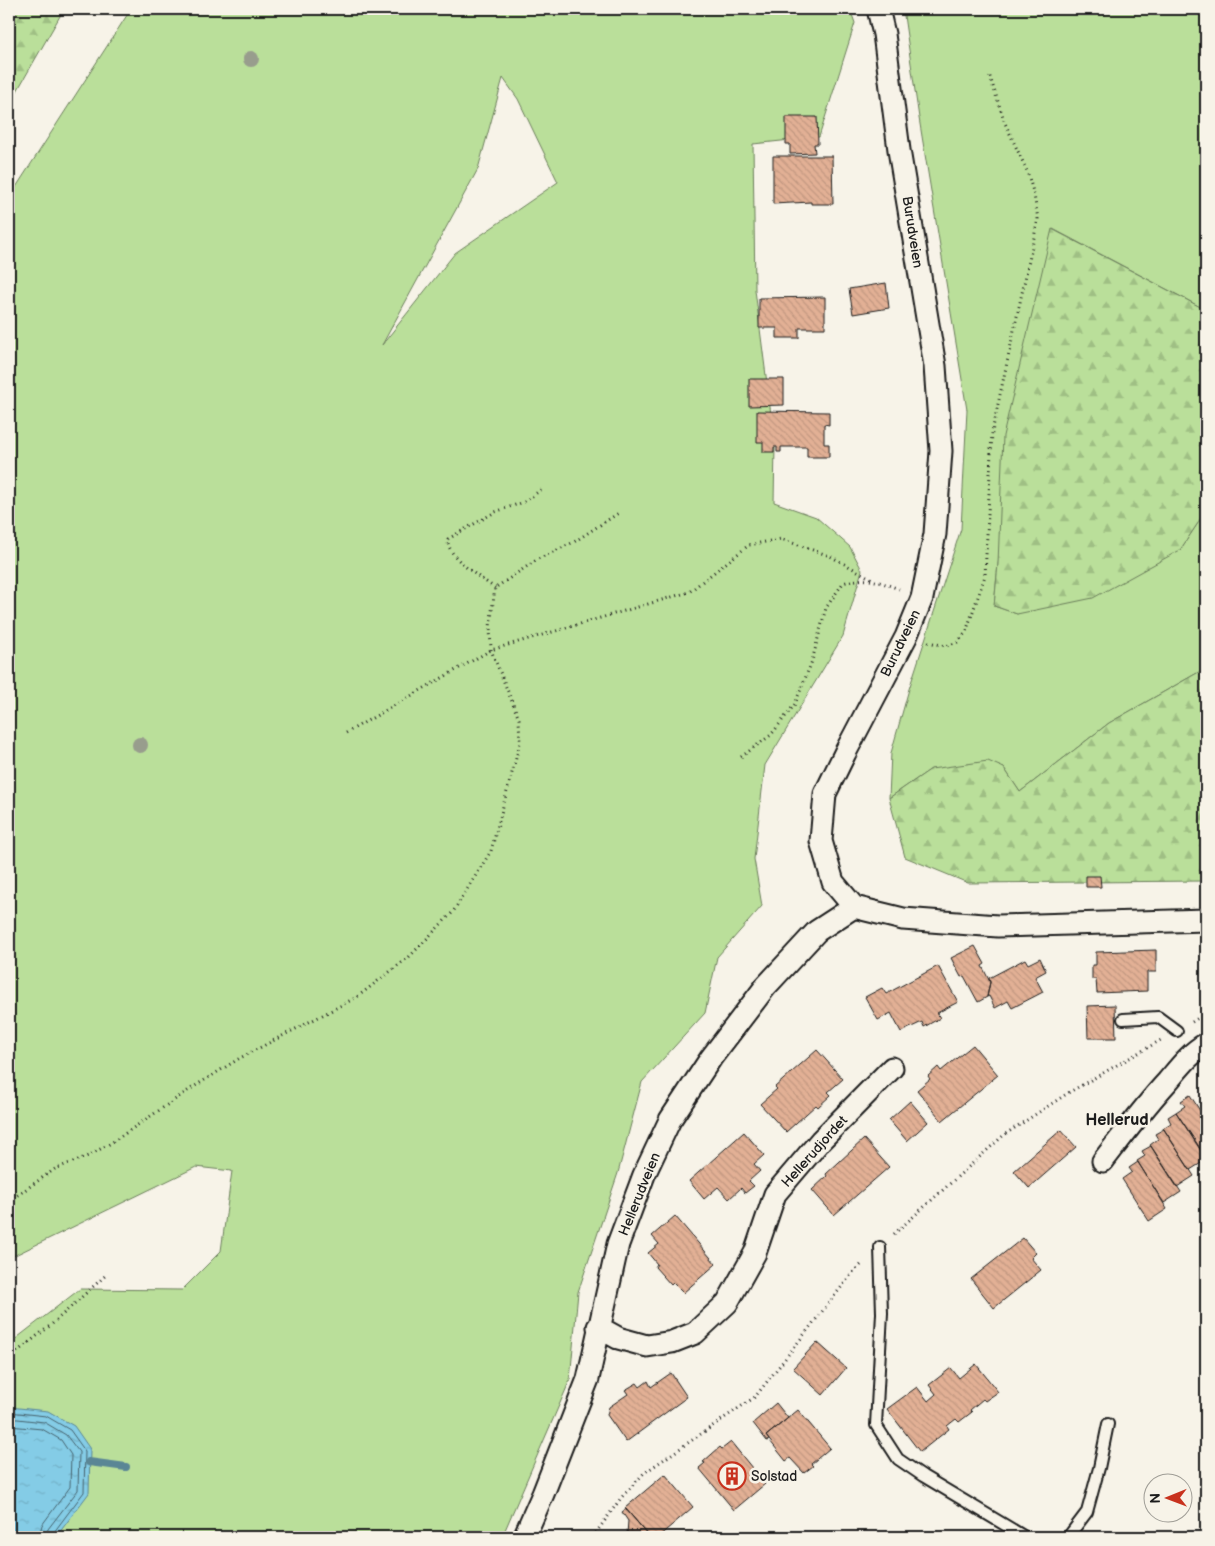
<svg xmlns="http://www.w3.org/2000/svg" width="1215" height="1546" viewBox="0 0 1215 1546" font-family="'Balsamiq Sans',sans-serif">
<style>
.green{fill:#badf9a;stroke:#6b7e5b;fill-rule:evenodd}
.forest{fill:url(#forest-firs);stroke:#6b7e5b}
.water{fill:url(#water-ripples);stroke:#5a8695}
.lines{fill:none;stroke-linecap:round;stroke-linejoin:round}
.shore{stroke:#46626d;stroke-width:1}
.stream{stroke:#5a8695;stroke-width:8}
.building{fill:url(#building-back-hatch);stroke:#1c1c1c}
.lane-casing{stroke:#1c1c1c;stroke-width:14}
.street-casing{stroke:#1c1c1c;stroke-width:25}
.path{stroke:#1c1c1c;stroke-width:3;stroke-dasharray:1 4;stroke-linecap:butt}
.lane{stroke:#f7f3e8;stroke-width:10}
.street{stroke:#f7f3e8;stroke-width:21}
.tree{fill:#989d8d}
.labels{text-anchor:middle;stroke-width:5;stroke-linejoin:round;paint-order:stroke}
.street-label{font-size:14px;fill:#1c1c1c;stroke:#f7f3e8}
.poi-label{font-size:14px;fill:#1c1c1c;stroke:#f7f3e8;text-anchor:start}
.quarter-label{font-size:16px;font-weight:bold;fill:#1c1c1c;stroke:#f7f3e8}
</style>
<defs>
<pattern id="forest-firs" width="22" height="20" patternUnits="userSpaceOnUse" patternTransform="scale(1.25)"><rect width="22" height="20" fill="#badf9a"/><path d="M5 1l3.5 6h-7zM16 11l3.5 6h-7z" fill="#9fbf84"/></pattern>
<pattern id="water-ripples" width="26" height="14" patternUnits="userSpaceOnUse" patternTransform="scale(1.25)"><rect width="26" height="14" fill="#84cce6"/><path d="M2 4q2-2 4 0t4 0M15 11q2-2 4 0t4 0" fill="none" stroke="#71afc5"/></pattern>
<pattern id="building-back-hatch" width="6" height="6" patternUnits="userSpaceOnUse" patternTransform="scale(1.25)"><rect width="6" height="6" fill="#e2b095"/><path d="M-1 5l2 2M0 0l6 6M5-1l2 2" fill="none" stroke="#c19780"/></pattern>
</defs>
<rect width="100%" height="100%" fill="#f7f3e8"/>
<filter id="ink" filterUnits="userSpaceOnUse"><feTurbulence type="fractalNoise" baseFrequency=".02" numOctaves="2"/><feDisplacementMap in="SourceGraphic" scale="10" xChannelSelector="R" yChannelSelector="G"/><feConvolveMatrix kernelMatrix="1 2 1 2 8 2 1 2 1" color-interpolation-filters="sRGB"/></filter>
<g filter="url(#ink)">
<path class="green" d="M131 9H850L855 23 819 137 753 144 755 290 775 446 774 502 816 517 850 547 862 570 843 636 765 765 754 859 762 906 717 957 705 1013 642 1082 618 1173 578 1292 570 1380 502 1537H9V1344L80 1289 182 1290 221 1251 232 1171 196 1167 9 1258V198ZM503 78 518 99 558 182 455 253 382 345 478 169Z
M903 9H1206V310L1053 229 998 564 994 606 1017 614 1180 550 1206 511V668L1109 723 1020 792 1004 768 931 769 889 798 891 753 909 689 961 529 967 410 919 118Z"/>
<path class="forest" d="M9 9H64L9 105Z
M1052 229 1206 310V511L1180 550 1093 598 1017 614 994 606 998 564 1003 436Z
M1206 668V864L1203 881 968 883 905 857 889 798 931 769 988 761 1004 768 1020 792 1109 723Z"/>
<path class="water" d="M9 1407 48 1411 74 1426 90 1449 89 1493 56 1537H9Z"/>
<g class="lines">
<path class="shore" d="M9 1412 46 1416 70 1430 85 1451 84 1492 54 1532 53 1537
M9 1418 44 1422 66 1435 79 1452 78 1490 48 1529 46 1537
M9 1426 42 1429 61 1440 71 1455 70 1487 42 1525 39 1537"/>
<path class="stream" d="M89 1462 126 1467"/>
</g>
<path class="building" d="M786 117H817L818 144H814L815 153 790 154V144H786Z
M773 156H832L833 204H811V202L773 204Z
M886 283 889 308 853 314 849 289Z
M825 297V328H799V338H777V328H759V298Z
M749 379H784V405L749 406Z
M757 411 829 412V425L824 424V444H829V457H807V447H781V452H777V447H774V452H763V442H757Z
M1086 876H1100L1101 887H1086Z
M975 946 985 964 982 966 990 982 987 997 978 1002 964 976 961 977 951 958Z
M1156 950V972H1147V991L1097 993 1096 979H1092V965H1096V952Z
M1040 958 1046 971 1035 977 1043 992 1012 1008 1008 1001 995 1008 989 996 987 997 990 982 989 978 1025 959 1028 964Z
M938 966 958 1002 937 1013 940 1018 924 1027 922 1022 901 1032 891 1013 878 1020 865 997 882 988 886 994Z
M1115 1005 1116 1038H1088L1087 1006Z
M973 1045 998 1075 942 1121 917 1090 930 1079 928 1076 938 1067 941 1071Z
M817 1050 843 1079 828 1092 831 1095 818 1107 816 1105 786 1132 760 1104 777 1089 775 1087Z
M1190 1095 1206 1120V1152L1203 1154 1176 1112 1185 1106 1181 1101Z
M910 1101 928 1122 907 1141 889 1120Z
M1176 1112 1206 1157V1160L1190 1170 1163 1128 1171 1123 1168 1117Z
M1164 1129 1194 1176 1177 1187 1150 1145 1158 1139 1155 1134Z
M1061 1130 1076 1147 1029 1188 1014 1171Z
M744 1132 764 1155 754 1164 760 1171 749 1181 754 1186 745 1193 741 1188 729 1199 718 1187 704 1199 689 1181Z
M864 1139 889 1167 834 1215 812 1190 827 1176 826 1174Z
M1151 1146 1181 1192 1164 1203 1137 1161 1145 1156 1142 1151Z
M1138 1162 1167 1209 1149 1221 1122 1179 1132 1172 1129 1168Z
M675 1216 716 1264 683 1293 673 1283 671 1285 655 1267 657 1264 648 1253 659 1244 652 1236Z
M1023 1238 1036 1253 1031 1258 1041 1270 994 1308 971 1279Z
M817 1342 846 1368 823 1395 793 1368Z
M976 1364 998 1392 985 1401 983 1399 970 1410 972 1412 959 1422 956 1419 947 1426 949 1429 920 1452 887 1409 917 1387 928 1401 936 1394 929 1385 951 1368 959 1378Z
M671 1373 687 1397 626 1442 607 1415 609 1407 628 1394 625 1390 637 1383 640 1387 648 1381 651 1387Z
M776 1403 788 1418 766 1436 769 1440 767 1441 753 1423Z
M798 1410 830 1448 811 1464 813 1466 804 1473 790 1458 786 1461 766 1436Z
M731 1442 765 1484 734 1510 699 1468 705 1463 703 1462 720 1447 722 1449Z
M665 1474 693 1507 658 1537H650L625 1508Z
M626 1509 650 1537H631L627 1534 628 1521 622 1512Z"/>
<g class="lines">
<g class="lane-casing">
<path id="lane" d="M1123 1019 1158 1017 1177 1031
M880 1247 882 1313 876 1425 898 1459 923 1476 1025 1537
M1068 1537 1087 1512 1099 1468 1108 1424"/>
</g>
<g class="street-casing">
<path id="street" d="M878 9 884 34 899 150 935 366 941 451 935 534 922 598 906 637 845 753 825 794 821 841 833 882 854 907 903 919 998 926 1206 920
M1103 1161C1124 1134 1144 1107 1167 1082 1179 1068 1190 1053 1206 1044
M598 1327 618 1338 647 1346 672 1342 695 1333 727 1303 755 1253 775 1194 821 1140 892 1068
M524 1537 543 1494 588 1379 618 1244 644 1175 670 1120 711 1058 766 986 817 931 854 907"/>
</g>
<path class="path" d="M495 588C481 578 446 557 448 539L495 512 524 502 542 489
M928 642 946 646 958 642 966 632 985 576 992 432 1038 219 1034 195 1027 171 1005 123 989 74
M346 733 491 650 689 592 749 545 781 539 830 556 874 580
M741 757 771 735 795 704 812 661 826 608 843 583C866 576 878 581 899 589
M1192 1022 1206 1013
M9 1201 55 1169 88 1156 111 1143 192 1088 240 1058 357 997 409 957 453 912 491 851 520 743 519 719 491 650 490 627 495 588 538 559 574 542 620 512
M894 1234 1004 1135 1068 1093 1161 1040
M9 1358 51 1325 107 1274
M593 1537 621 1498 644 1473 755 1397 854 1271 862 1264"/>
<use href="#lane" class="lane"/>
<use href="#street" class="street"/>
</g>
<g class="tree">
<circle cx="251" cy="59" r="8"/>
<circle cx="140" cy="745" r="8"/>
</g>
</g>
<defs>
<g id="building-ring" transform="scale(1.4375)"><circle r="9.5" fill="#f7f3e8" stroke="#c8321e" stroke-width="1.5"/><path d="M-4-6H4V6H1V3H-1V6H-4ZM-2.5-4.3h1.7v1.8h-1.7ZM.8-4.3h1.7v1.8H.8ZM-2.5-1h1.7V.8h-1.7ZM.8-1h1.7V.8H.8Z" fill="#c8321e"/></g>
</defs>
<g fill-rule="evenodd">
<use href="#building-ring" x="732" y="1476"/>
</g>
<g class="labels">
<g class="street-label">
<text transform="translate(913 232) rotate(81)" y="5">Burudveien</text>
<text transform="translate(900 643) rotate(-64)" y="5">Burudveien</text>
<text transform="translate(814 1151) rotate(-48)" y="5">Hellerudjordet</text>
<text transform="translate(639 1194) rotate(-68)" y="5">Hellerudveien</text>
</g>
<g class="poi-label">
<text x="751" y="1481">Solstad</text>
</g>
<g class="quarter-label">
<text x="1117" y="1125">Hellerud</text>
</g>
</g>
<rect width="1215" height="1546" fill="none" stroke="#f7f3e8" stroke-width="30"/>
<rect x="15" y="15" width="1185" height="1516" fill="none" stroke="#1c1c1c" stroke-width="2" filter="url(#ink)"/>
<g transform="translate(1168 1498) rotate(269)"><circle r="24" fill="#f7f3e8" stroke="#9f9d96"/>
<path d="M0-4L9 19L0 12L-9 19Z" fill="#c8321e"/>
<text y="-8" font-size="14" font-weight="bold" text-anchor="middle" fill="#1c1c1c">N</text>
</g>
</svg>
